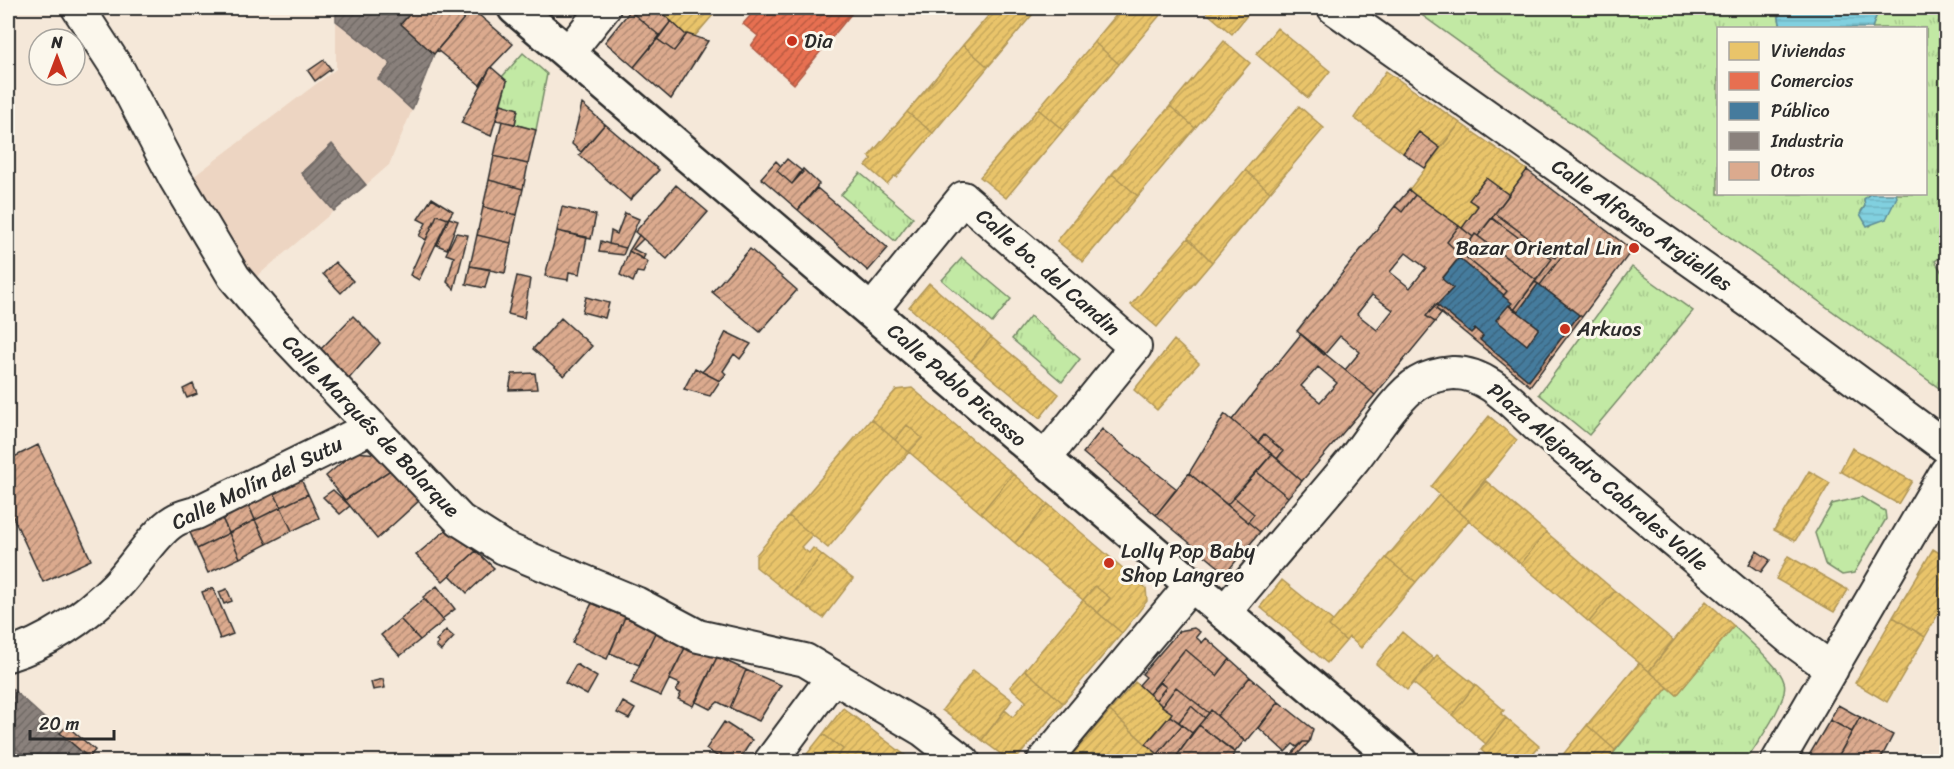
<svg xmlns="http://www.w3.org/2000/svg" width="1954" height="769" viewBox="0 0 1954 769" font-family="Sriracha,sans-serif">
<style>
.built{fill:#edd5c2}
.grass{fill:url(#grass-tufts);stroke:#768a68;stroke-width:1.5}
.water{fill:url(#water-rules);stroke:#5f8e97;stroke-width:1.5}
.homes{fill:url(#homes-hatch);stroke:#b09657;stroke-width:1.5}
.shops{fill:url(#shops-hatch);stroke:#af5b46;stroke-width:1.5}
.public{fill:url(#public-hatch);stroke:#3d637b;stroke-width:1.5}
.industry{fill:url(#industry-hatch);stroke:#6e6764;stroke-width:1.5}
.building{fill:url(#building-hatch);stroke:#2b2b2b;stroke-width:1.5;fill-rule:evenodd}
.lines{fill:none;stroke-linecap:round;stroke-linejoin:round}
.street-casing{stroke:#2b2b2b;stroke-width:36}
.secondary-casing{stroke:#2b2b2b;stroke-width:38}
.street{stroke:#fbf7ec;stroke-width:32}
.secondary{stroke:#fbf7ec;stroke-width:33}
.poi-dot{fill:#c8321e;stroke:#fbf7ec;stroke-width:2}
.labels{text-anchor:middle;stroke-width:6;stroke-linejoin:round;paint-order:stroke}
.poi-label{font-size:21px;fill:#2b2b2b;stroke:#fbf7ec;text-anchor:start}
.street-label{font-size:21px;fill:#2b2b2b;stroke:#fbf7ec}
</style>
<defs>
<pattern id="grass-tufts" width="24" height="20" patternUnits="userSpaceOnUse" patternTransform="scale(1.5)"><rect width="24" height="20" fill="#c2e9a4"/><path d="M3 7l-1-3M5 7V3M7 7l1-3M15 17l-1-3M17 17v-4M19 17l1-3" fill="none" stroke="#a7c88d"/></pattern>
<pattern id="water-rules" width="6" height="5" patternUnits="userSpaceOnUse" patternTransform="scale(1.5)"><rect width="6" height="5" fill="#81d0df"/><path d="M0 2.5h6" fill="none" stroke="#70b3c0"/></pattern>
<pattern id="homes-hatch" width="6" height="6" patternUnits="userSpaceOnUse" patternTransform="scale(1.5)"><rect width="6" height="6" fill="#e9c46a"/><path d="M-1 1l2-2M0 6l6-6M5 7l2-2" fill="none" stroke="#c8a95c"/></pattern>
<pattern id="shops-hatch" width="6" height="6" patternUnits="userSpaceOnUse" patternTransform="scale(1.5)"><rect width="6" height="6" fill="#e76f51"/><path d="M-1 1l2-2M0 6l6-6M5 7l2-2" fill="none" stroke="#bb5b43"/></pattern>
<pattern id="public-hatch" width="6" height="6" patternUnits="userSpaceOnUse" patternTransform="scale(1.5)"><rect width="6" height="6" fill="#457b9d"/><path d="M-1 1l2-2M0 6l6-6M5 7l2-2" fill="none" stroke="#3a6580"/></pattern>
<pattern id="industry-hatch" width="6" height="6" patternUnits="userSpaceOnUse" patternTransform="scale(1.5)"><rect width="6" height="6" fill="#8a817c"/><path d="M-1 1l2-2M0 6l6-6M5 7l2-2" fill="none" stroke="#716a66"/></pattern>
<pattern id="building-hatch" width="6" height="6" patternUnits="userSpaceOnUse" patternTransform="scale(1.5)"><rect width="6" height="6" fill="#dbaa8e"/><path d="M-1 1l2-2M0 6l6-6M5 7l2-2" fill="none" stroke="#b28b74"/></pattern>
</defs>
<rect width="100%" height="100%" fill="#f5e8d9"/>
<filter id="ink" filterUnits="userSpaceOnUse"><feTurbulence type="fractalNoise" baseFrequency=".0167" numOctaves="2"/><feDisplacementMap in="SourceGraphic" scale="12" xChannelSelector="R" yChannelSelector="G"/><feConvolveMatrix kernelMatrix="1 2 1 2 8 2 1 2 1" color-interpolation-filters="sRGB"/></filter>
<g filter="url(#ink)">
<path class="built" d="M336 21 391 64 378 80 412 110 389 165 366 185 332 144 301 173 334 211 249 283 189 180 336 69Z"/>
<path class="grass" d="M1412 8H1777L1781 28H1718V194H1870L1864 199 1865 206 1861 211 1870 226 1875 221 1886 219C1888 208 1896 204 1896 194H1926V28H1872L1879 8H1946V253L1935 261 1946 279V393Z
M523 53 547 74 536 130 515 124 518 109 501 104 507 81 502 77Z
M860 173 913 217 895 241 841 195Z
M962 258 1011 299 992 323 942 280Z
M1632 267 1693 311 1589 435 1539 394Z
M1030 316 1080 359 1062 382 1012 339Z
M1861 497 1885 511 1886 519 1854 573 1842 575 1825 564 1815 533 1832 504Z
M1734 626C1746 639 1780 666 1784 682 1790 699 1756 745 1746 761L1606 762 1668 687 1677 695Z"/>
<path class="water" d="M1777 8H1879L1872 28H1781Z
M1870 194H1896L1897 197 1886 219 1867 226 1860 214 1865 206 1864 199Z"/>
<path class="homes" d="M656 8H719L695 36 686 35Z
M995 8H1038L988 67 963 45Z
M1122 8H1166L1119 64 1094 42Z
M1201 8H1253L1232 34Z
M1277 28 1330 71 1308 98 1256 54Z
M1224 41 1250 63 1195 128 1170 106Z
M1094 42 1119 64 1063 130 1038 109Z
M963 45 988 67 933 133 907 112Z
M1386 71 1460 123 1440 148 1419 132 1403 153 1354 118Z
M1170 106 1195 128 1138 196 1112 174Z
M1299 106 1324 128 1270 192 1245 170Z
M1038 109 1063 130 1006 198 980 177Z
M907 112 933 133 896 177 894 176 887 184 866 166 872 159 869 156Z
M1460 123 1527 170 1509 195 1486 178 1469 200 1478 206 1462 228 1409 190Z
M1245 170 1270 192 1212 262 1188 238Z
M1112 174 1138 196 1083 262 1057 241Z
M1188 238 1212 262 1157 327 1131 305Z
M929 283 991 337 971 361 909 307Z
M991 337 1059 394 1040 418 971 361Z
M1174 340 1199 363 1157 410 1134 390Z
M912 388 1013 474 981 513 909 452 922 438 907 425 895 440 871 419 896 390Z
M1489 416 1517 440 1459 512 1431 487Z
M871 419 909 452 828 548 789 516Z
M907 425 922 438 909 452 895 440Z
M1852 448 1912 481 1898 504 1840 471Z
M1809 471 1830 483 1795 541 1774 530Z
M1013 474 1048 504 1015 543 981 513Z
M1486 481 1546 532 1521 564 1459 512Z
M1439 495 1469 520 1416 582 1386 558Z
M1048 504 1146 588 1147 601 1122 633 1098 613 1110 598 1095 586 1083 600 1015 543Z
M789 516 812 535 801 547 809 553 813 548 822 555 791 595 756 567V555Z
M1546 532 1615 591 1589 622 1521 564Z
M1933 549 1946 557V600L1925 637 1893 617Z
M822 555 853 579 823 618 791 595Z
M1788 556 1848 590 1834 612 1776 579Z
M1386 558 1416 582 1361 648 1349 637 1346 641 1329 626Z
M1282 580 1333 621 1329 626 1346 641 1327 663 1260 607Z
M1095 586 1110 598 1098 613 1083 600Z
M1615 591 1673 640 1649 671 1589 622Z
M1083 600 1122 633 1063 703 1025 670Z
M1706 601 1734 626 1677 695 1649 671Z
M1893 617 1925 637 1887 702 1855 683Z
M1402 632 1434 659 1407 690 1376 664Z
M1437 655 1475 685 1452 715 1413 683Z
M1639 663 1668 687 1615 750 1587 725Z
M973 670 1012 700 982 740 942 710Z
M1025 670 1063 703 1019 756 1005 757 982 740 1005 710 1013 717 1026 701 1010 687Z
M1135 682 1172 713 1146 744 1110 711Z
M1475 685 1504 710 1501 714 1506 718 1486 744 1452 715Z
M843 708 914 762H833L843 749 823 734Z
M1110 711 1151 749 1168 762H1066Z
M1506 718 1539 746 1526 762H1494L1481 750Z
M1587 725 1615 750 1606 762H1557Z
M823 734 843 749 833 762H818L807 754Z"/>
<path class="shops" d="M757 8H856L794 84 751 46 758 36 743 24Z"/>
<path class="public" d="M1459 258 1512 303 1496 320 1527 345 1539 328 1518 312 1538 284 1579 315 1529 381 1480 340 1483 336 1475 329 1471 333 1438 306 1453 288 1442 279Z"/>
<path class="industry" d="M336 8H397L408 16 401 24 434 54 412 110 378 79 391 64 336 21Z
M332 144 366 185 334 211 301 173Z
M8 685 67 739 49 762H32L8 740Z
M67 739 89 758 93 762H49Z
M8 740 32 762H14L8 755Z"/>
<path class="building" d="M415 8H470L472 9 434 54 401 24Z
M633 8H656L671 21 660 36 630 11Z
M472 9 513 44 491 67 480 85 437 50Z
M630 11 660 36 634 67 605 42Z
M671 21 686 35 674 51 657 39Z
M687 34 708 41 671 99 634 67 657 39 674 51Z
M324 60 331 69 315 81 308 71Z
M491 67 507 81 491 136 461 123Z
M501 104 518 109 515 124 496 120Z
M582 104 605 124 581 152 572 144Z
M502 121 536 130 528 164 494 156Z
M605 124 659 170 630 200 579 155Z
M1419 132 1440 148 1425 168 1403 153Z
M494 156 528 164 523 189 489 180Z
M787 159 803 172 792 184 777 171Z
M776 161 781 166 777 171 792 184 803 169 819 184 798 210 761 178Z
M1527 170 1632 250 1582 317 1540 285 1562 256 1558 253 1555 258 1495 213Z
M1486 178 1509 195 1478 236 1475 234 1473 237 1462 228 1478 206 1469 200Z
M489 180 523 189 517 215 483 207Z
M676 185 708 212 667 259 635 232Z
M817 188 888 248 868 271 798 210Z
M1409 190 1415 195 1402 212 1395 206Z
M1415 195 1459 226 1447 242 1461 255 1442 279 1453 288 1426 316 1435 322 1375 395 1345 370 1360 352 1340 336 1324 355 1297 331 1395 206 1402 212ZM1406 253 1426 268 1410 288 1390 272ZM1372 295 1393 310 1377 330 1357 314Z
M432 198 453 211 448 219 437 215 426 240 419 236 426 223 418 219Z
M483 207 517 215 511 243 477 235Z
M562 207 596 215 591 239 557 231Z
M625 213 639 219 626 248 609 244 611 231 617 234Z
M1495 213 1555 258 1558 253 1562 256 1540 285 1535 282 1552 259 1532 244 1530 246 1492 218Z
M437 215 448 219 419 280 410 275Z
M449 218 458 221 447 249 437 245Z
M1492 218 1530 246 1532 244 1552 259 1536 280 1478 236Z
M1459 226 1473 237 1461 255 1447 242Z
M557 231 587 237 580 274 569 272 568 280 545 276Z
M456 233 468 235 454 289 447 282 454 257 446 254Z
M1475 234 1536 280 1514 310 1509 306 1512 303 1503 296 1507 291 1462 254Z
M477 235 511 243 505 273 470 266Z
M639 235 643 239 633 249 645 255 643 259 629 251Z
M601 241 609 244 626 248 623 255 599 252Z
M750 249 797 290 760 332 712 292Z
M629 251 648 262 643 273 637 272 633 282 620 275Z
M1462 254 1507 291 1504 295 1459 258Z
M335 262 353 281 341 293 323 274Z
M470 266 490 269 485 288 466 284Z
M517 276 530 279 524 318 508 314Z
M1535 282 1538 284 1518 312 1514 310Z
M586 297 609 303 605 318 582 312Z
M1435 304 1438 306 1436 309 1442 313 1435 322 1426 316Z
M1509 305 1539 328 1527 345 1496 320Z
M1438 306 1471 333 1475 329 1483 336 1480 340 1529 381 1579 315 1582 317 1530 386 1436 309Z
M353 316 380 343 345 383 319 351Z
M561 318 592 346 564 376 533 349Z
M726 332 751 344 740 359 734 354 723 371 726 374 720 381 702 372 711 362Z
M1301 334 1375 395 1302 481 1277 459 1283 451 1264 435 1258 442 1232 420ZM1318 367 1337 383 1320 402 1301 386Z
M695 368 720 381 710 396 684 389Z
M535 373 537 389 509 390 512 374Z
M193 384 197 394 187 398 183 389Z
M1225 414 1272 454 1227 505 1189 473Z
M1102 429 1177 489 1156 515 1083 453Z
M1264 435 1283 451 1277 459 1258 442Z
M38 445 91 560 43 582 8 506V460Z
M354 452 379 454 392 469 345 500 326 476Z
M1272 454 1302 481 1288 497 1257 472Z
M392 469 419 501 377 539 345 500Z
M1257 472 1288 497 1260 532 1248 522 1254 514 1234 497Z
M1189 473 1260 532 1226 573 1156 515Z
M299 475 308 494 281 507 272 488Z
M272 488 281 507 255 520 247 501Z
M333 490 350 506 340 514 323 497Z
M308 494 319 518 292 531 281 507Z
M1234 497 1254 514 1248 522 1227 505Z
M247 501 255 520 229 533 220 514Z
M281 507 292 531 267 544 255 520Z
M220 514 229 533 197 549 189 530Z
M255 520 267 544 240 558 229 533Z
M446 530 476 551 443 581 416 555Z
M229 533 240 558 208 573 197 549Z
M476 551 494 568 467 593 450 575Z
M1757 551 1770 560 1761 572 1749 564Z
M437 586 455 609 442 619 423 597Z
M213 588 233 634 220 639 202 592Z
M227 589 232 601 224 604 219 592Z
M424 599 444 621 420 640 400 619Z
M592 603 625 617 607 659 572 643Z
M625 617 656 631 639 665 610 653Z
M400 619 420 640 400 656 381 635Z
M1194 628 1200 632 1196 637 1202 643 1206 638 1230 659 1217 676 1185 649 1149 694 1139 685 1146 677 1142 674 1179 631Z
M446 630 454 637 441 651 436 646 439 643 436 641Z
M656 631 687 644 661 696 631 683Z
M687 644 717 657 693 706 678 699 681 693 676 691 680 684 669 679Z
M1185 649 1217 676 1230 659 1250 677 1217 716 1211 710 1209 713 1176 687 1162 706 1156 700 1166 687 1159 682Z
M717 657 746 670 730 708 718 702 710 709 696 702Z
M576 664 597 677 587 695 565 683Z
M746 670 781 685 759 721 730 708Z
M1250 677 1279 702 1246 742 1217 716Z
M383 679 385 688 373 690 371 682Z
M1160 682 1166 687 1156 700 1149 694Z
M1176 687 1209 713 1205 718 1191 706 1179 722 1170 716 1172 713 1162 706Z
M623 702 635 709 629 719 617 713Z
M1279 702 1313 729 1309 742H1303L1297 747 1293 744 1285 752 1259 728Z
M1838 705 1860 717 1852 732 1830 720Z
M1191 706 1205 718 1192 733 1179 722Z
M1211 710 1244 741 1235 752 1199 725Z
M1170 716 1182 725 1158 754 1146 744Z
M1860 717 1893 735 1879 762H1835Z
M1830 720 1852 732 1835 762H1805Z
M724 722 752 740 738 762H726L706 749Z
M1182 725 1192 733 1173 762H1168L1158 754Z
M1199 725 1235 753 1228 762H1183L1176 757Z
M67 726 95 750 89 758 60 733Z
M1303 742H1309L1297 755 1303 759 1297 762 1290 756Z"/>
<g class="lines">
<g class="street-casing">
<path id="street" d="M78 8 119 71 175 178 234 277 274 324 460 520 504 548 636 603 698 636 805 660 923 730 964 762
M1334 8 1753 304 1946 447
M568 53 604 8
M871 311 963 198 1135 347 1044 459
M1224 613C1266 561 1311 511 1354 459 1370 439 1397 395 1418 383 1428 377 1441 374 1453 373 1487 372 1513 404 1536 425L1792 640 1832 669
M8 655C50 642 85 617 116 586 133 569 155 532 174 521 180 517 189 515 196 513L372 427
M770 762 833 677
M1043 762 1192 584
M1777 762 1946 472"/>
</g>
<g class="secondary-casing">
<path id="secondary" d="M515 8 1400 762"/>
</g>
<use href="#street" class="street"/>
<use href="#secondary" class="secondary"/>
</g>
</g>
<g class="poi-dot">
<circle cx="792" cy="41" r="6"/>
<circle cx="1634" cy="248" r="6"/>
<circle cx="1565" cy="329" r="6"/>
<circle cx="1109" cy="563" r="6"/>
</g>
<g class="labels">
<g class="poi-label">
<text x="804" y="48">Dia</text>
<text x="1622" y="255" text-anchor="end">Bazar Oriental Lin</text>
<text x="1577" y="336">Arkuos</text>
<text x="1121" y="558">Lolly Pop Baby<tspan x="1121" dy="24">Shop Langreo</tspan></text>
</g>
<g class="street-label">
<text transform="translate(1642 225) rotate(35)" y="7">Calle Alfonso Argüelles</text>
<text transform="translate(1048 272) rotate(41)" y="7">Calle bo. del Candin</text>
<text transform="translate(957 385) rotate(41)" y="7">Calle Pablo Picasso</text>
<text transform="translate(371 426) rotate(46)" y="7">Calle Marqués de Bolarque</text>
<text transform="translate(1598 477) rotate(40)" y="7">Plaza Alejandro Cabrales Valle</text>
<text transform="translate(257 483) rotate(-26)" y="7">Calle Molín del Sutu</text>
</g>
</g>
<rect width="1954" height="769" fill="none" stroke="#fbf7ec" stroke-width="30"/>
<rect x="15" y="15" width="1924" height="739" fill="none" stroke="#2b2b2b" stroke-width="2" filter="url(#ink)"/>
<rect x="1717" y="27" width="210" height="168" fill="#fbf7ec" stroke="#a8a59f" stroke-width="1.5"/>
<rect x="1729" y="42" width="30" height="18" fill="#e9c46a" stroke="#a8a59f" stroke-width="1.5"/>
<text x="1771" y="57" font-size="18" fill="#2b2b2b">Viviendas</text>
<rect x="1729" y="72" width="30" height="18" fill="#e76f51" stroke="#a8a59f" stroke-width="1.5"/>
<text x="1771" y="87" font-size="18" fill="#2b2b2b">Comercios</text>
<rect x="1729" y="102" width="30" height="18" fill="#457b9d" stroke="#a8a59f" stroke-width="1.5"/>
<text x="1771" y="117" font-size="18" fill="#2b2b2b">Público</text>
<rect x="1729" y="132" width="30" height="18" fill="#8a817c" stroke="#a8a59f" stroke-width="1.5"/>
<text x="1771" y="147" font-size="18" fill="#2b2b2b">Industria</text>
<rect x="1729" y="162" width="30" height="18" fill="#dbaa8e" stroke="#a8a59f" stroke-width="1.5"/>
<text x="1771" y="177" font-size="18" fill="#2b2b2b">Otros</text>
<g transform="translate(57 57)"><circle r="28" fill="#fbf7ec" stroke="#a8a59f" stroke-width="1.5"/>
<path d="M0-4.5L10 22L0 15L-10 22Z" fill="#c8321e"/>
<text y="-9" font-size="16" font-weight="bold" text-anchor="middle" fill="#2b2b2b">N</text>
</g>
<path d="M30 730v9h84v-9" fill="none" stroke="#2b2b2b" stroke-width="3"/>
<text x="39" y="730" font-size="18" fill="#2b2b2b" stroke="#fbf7ec" stroke-width="4.5" paint-order="stroke">20 m</text>
</svg>
